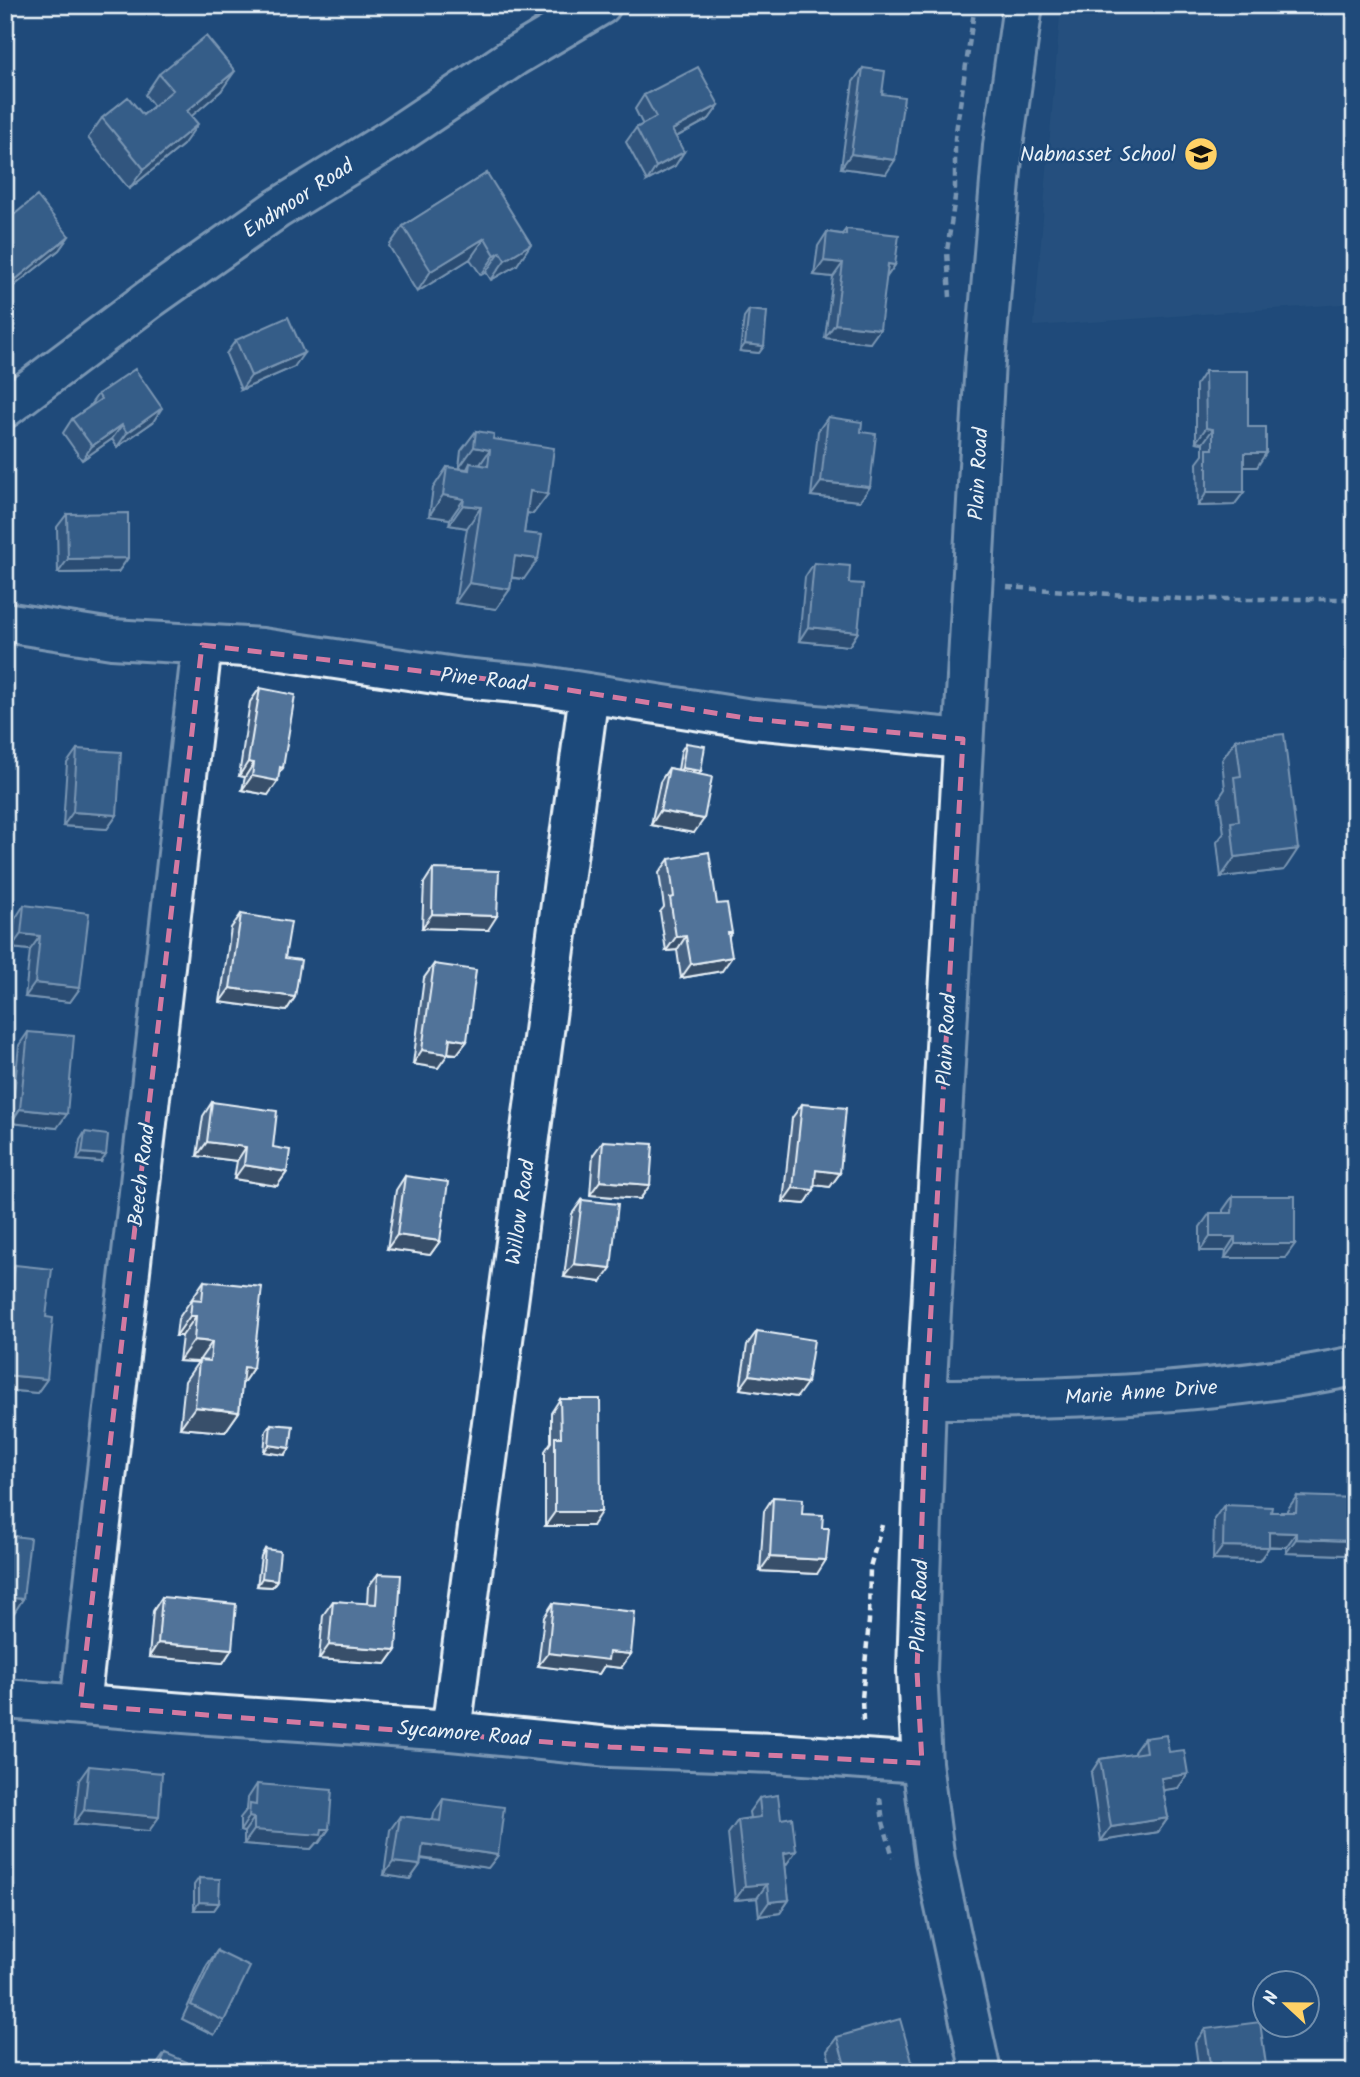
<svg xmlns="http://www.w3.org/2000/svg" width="1360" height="2077" viewBox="0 0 1360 2077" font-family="Kalam,sans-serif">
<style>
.built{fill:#2e5683}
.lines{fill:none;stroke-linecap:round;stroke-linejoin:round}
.minor-casing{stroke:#e8f1f8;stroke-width:44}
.secondary-casing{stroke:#e8f1f8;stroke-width:44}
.path{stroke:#e8f1f8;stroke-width:4.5;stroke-dasharray:7 5;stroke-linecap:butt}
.minor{stroke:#1f4a7a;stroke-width:38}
.secondary{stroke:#1f4a7a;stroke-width:38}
.wall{fill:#466384;stroke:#e8f1f8;stroke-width:2}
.shaded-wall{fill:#39506b;stroke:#e8f1f8;stroke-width:2}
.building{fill:#517399;stroke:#e8f1f8;stroke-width:2}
.marked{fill:none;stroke:#d37aa2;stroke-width:5;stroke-dasharray:14 9;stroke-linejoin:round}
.labels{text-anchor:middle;stroke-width:5;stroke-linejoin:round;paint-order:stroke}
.poi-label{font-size:21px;fill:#e8f1f8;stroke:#1f4a7a;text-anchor:end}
.street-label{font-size:21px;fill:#e8f1f8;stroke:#1f4a7a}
</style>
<rect width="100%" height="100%" fill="#1f4a7a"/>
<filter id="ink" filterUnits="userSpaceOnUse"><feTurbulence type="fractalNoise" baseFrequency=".0143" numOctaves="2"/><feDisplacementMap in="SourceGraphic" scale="14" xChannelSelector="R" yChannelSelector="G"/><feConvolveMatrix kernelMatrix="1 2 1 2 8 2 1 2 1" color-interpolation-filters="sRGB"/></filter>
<g filter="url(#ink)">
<path class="built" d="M1061 5H1355V303L1034 326Z"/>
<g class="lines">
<g class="minor-casing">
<path id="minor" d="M5 408 151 298 277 209 391 139 515 56 601 5
M5 622 112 639 262 648 462 678 537 685 752 719 963 739
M926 1399C1069 1399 1214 1395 1355 1366
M5 1699 210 1715 451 1731 610 1747 775 1753 922 1763
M80 1705 202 645
M451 1731 589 693"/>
</g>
<g class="secondary-casing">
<path id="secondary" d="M981 2072 935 1861 922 1763 917 1671 926 1399 985 361 1003 146 1023 5"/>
</g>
<path class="path" d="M950 297 947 251 955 197V138L975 5
M1007 587 1183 599H1355
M863 1721 862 1699 869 1621 870 1567 882 1525
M880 1798 883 1822 893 1857"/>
<use href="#minor" class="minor"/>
<use href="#secondary" class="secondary"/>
</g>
<path class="wall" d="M863 68 882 94 886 174 841 168 853 82Z
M159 74 221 91 191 116 183 145 129 189 88 138 102 118 143 115 154 106 145 95Z
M644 95 719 105 709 119 676 137 675 166 647 181 626 142 636 128 643 125 635 109Z
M487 173 517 265 491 280 486 272 481 275 470 259 417 292 389 246 403 226Z
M5 222 69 236 59 250 5 293Z
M846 229 895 265 886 278 870 343 825 338 833 277 814 275 818 246 827 232 842 234Z
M749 310 764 346 759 353 740 351 744 317Z
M236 340 294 367 241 390 226 354Z
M1205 371 1248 427 1257 467H1244V492L1234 505 1198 506 1197 463 1203 455V443L1196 442V385Z
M98 394 153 422 117 447 112 439 82 460 63 433 72 419 88 408Z
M828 417 861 432 860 501 811 496 818 431Z
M476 431 493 439 548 494 533 514 527 513 524 533V579L512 578 510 589 496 609 455 603 467 528 449 525 450 519 429 516 433 488 447 467 466 470 467 469 459 468 461 451Z
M67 514 128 558 118 572 58 573 57 527Z
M814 563 849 583 858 632 849 646 799 641 805 577Z
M260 688 279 772 268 795 242 790 245 777 239 776 250 702Z
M1236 739 1284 870 1221 877 1217 842 1224 833 1219 798 1225 789 1222 760Z
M686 743 701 771 698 774 694 833 651 825 660 782 669 768 678 770 681 751Z
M77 749 117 815 107 829 63 826 67 763Z
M669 859 717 904 732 933 729 937 722 971 681 978 677 950 666 951 660 912 664 907 659 873Z
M433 869 488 930 422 928 424 883Z
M24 905 80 988 70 1002 25 997 30 950 11 948 15 919Z
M241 914 285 958 295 997 286 1011 220 1002 231 928Z
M434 964 467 1041 457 1054 448 1053 438 1068 413 1064 424 978Z
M28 1032 57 1128 11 1123 19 1045Z
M212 1102 273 1147 287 1172 277 1186 234 1179 237 1161 197 1156 203 1116Z
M802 1104 840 1173 830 1187 815 1185 805 1204 783 1202 792 1118Z
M85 1132 101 1162 77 1160 80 1140Z
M603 1141 650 1185 640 1199 590 1195 593 1155Z
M405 1176 440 1241 430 1255 387 1249 396 1190Z
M1233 1196 1285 1258H1225L1226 1251H1200V1227L1210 1213H1223V1210Z
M582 1200 601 1282 564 1277 572 1214Z
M15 1265 46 1317 47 1379 37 1393 5 1390V1279Z
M204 1281 253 1368 242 1384 239 1412 225 1432 180 1428 185 1381 198 1362 179 1361 182 1336H176L178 1319Z
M757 1331 797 1397 740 1389 747 1345Z
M560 1399 592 1526H545V1451L551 1442V1413Z
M271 1424 290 1448 285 1455 264 1452 266 1431Z
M1297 1496 1345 1555 1286 1553V1547H1269L1259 1561 1213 1560 1214 1519 1224 1505 1271 1512H1287V1510Z
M773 1497 802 1514 817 1574 760 1571 764 1511Z
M265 1549 277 1580 272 1587 257 1586 261 1556Z
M378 1574 396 1650 386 1664 319 1659 323 1615 333 1601 367 1604 368 1587Z
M162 1597 232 1649 223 1663 149 1657 153 1611Z
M553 1603 621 1668 604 1666 599 1674 538 1666 544 1617Z
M1144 1738 1178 1788 1163 1790 1168 1818 1158 1832 1101 1841 1091 1773 1100 1759 1134 1754V1752Z
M89 1766 149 1831 74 1824 79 1780Z
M257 1784 329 1829 319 1843H316L311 1849 244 1844V1832L240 1831V1818L247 1809 248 1798Z
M759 1798 786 1865H785L789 1900 780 1913 759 1916 757 1898 735 1900 728 1834 738 1820 750 1818 749 1812Z
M443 1799 498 1855 488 1868 421 1859 420 1865 410 1879 384 1875 390 1830 400 1816 433 1820 434 1813Z
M199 1878 219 1903 214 1910H194V1885Z
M217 1951 224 2021 214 2035 182 2019 207 1965Z
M1205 2029 1267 2072H1199L1195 2043Z
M837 2037 915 2072H833L827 2051Z
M165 2053 183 2072H153L155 2067Z"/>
<path class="shaded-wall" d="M866 5H922L917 12Z
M235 71 221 91 173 132 187 111Z
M719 105 709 119 663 144 672 130Z
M198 124 183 145 129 189 144 169Z
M684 152 675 166 647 181 656 167Z
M851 154 895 160 886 174 841 168Z
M69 236 59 250 5 293 15 280Z
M485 238 470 259 417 292 431 271Z
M531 244 517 265 491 280 505 260Z
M500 252 486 272 481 275 495 255Z
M824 261 843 263 833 277 814 275Z
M888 264 895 265 885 279Z
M835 324 880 329 870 343 825 338Z
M745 344 764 346 759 353 740 351Z
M304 353 294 367 241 390 251 376Z
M162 408 153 422 117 447 127 433Z
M122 425 112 439 82 460 92 446Z
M1206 428 1213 429 1203 443 1196 442Z
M474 447 490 450 476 470 470 463 467 469 459 468Z
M1244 453H1266L1257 467H1234Z
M821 482 870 487 860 501 811 496Z
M530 491 548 494 533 514 516 511Z
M1207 492H1244L1234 505 1198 506Z
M443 495 464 499 450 519 429 516Z
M463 505 481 507 467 528 449 525Z
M515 556 538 559 524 579 501 576Z
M128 558 118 572 58 573 68 559Z
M469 583 510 589 496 609 455 603Z
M808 627 858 632 849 646 799 641Z
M248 762 254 763 245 777 239 776Z
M280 767 283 768 274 780 278 781 268 795 242 790 252 776Z
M682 768 701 771 696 778 677 775Z
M660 811 704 819 694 833 651 825Z
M73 812 117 815 107 829 63 826Z
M1298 849 1284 870 1221 877 1235 857Z
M432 914 497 916 488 930 422 928Z
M21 934 40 936 30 950 11 948Z
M686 936 677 950 666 951 676 937Z
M732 957 722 971 681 978 691 964Z
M35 983 80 988 70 1002 25 997Z
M230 988 295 997 286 1011 220 1002Z
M450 1038 467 1041 457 1054 440 1052Z
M422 1050 448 1054 438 1068 413 1064Z
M20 1109 67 1114 57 1128 11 1123Z
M207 1142 246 1147 237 1161 197 1156Z
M82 1153 106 1155 101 1162 77 1160Z
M244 1165 287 1172 277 1186 234 1179Z
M816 1170 840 1173 830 1187 806 1184Z
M600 1181 650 1185 640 1199 590 1195Z
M793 1188 814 1190 805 1204 783 1202Z
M397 1235 440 1241 430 1255 387 1249Z
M1210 1237H1235L1226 1251H1200Z
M1235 1244H1295L1285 1258H1225Z
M574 1264 611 1268 601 1282 564 1277Z
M190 1316H196L182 1336H176Z
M194 1340 212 1342 198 1362 179 1361Z
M244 1367 253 1368 239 1389Z
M5 1375 47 1379 37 1393 5 1390Z
M750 1375 807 1383 797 1397 740 1389Z
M195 1407 239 1412 225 1432 180 1428Z
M269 1445 290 1448 285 1455 264 1452Z
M555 1512H601L592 1526H545Z
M1269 1532 1296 1533 1286 1547 1259 1546Z
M1296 1539 1354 1541 1345 1555 1286 1553Z
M1223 1546 1269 1547 1259 1561 1213 1560Z
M770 1557 826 1560 817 1574 760 1571Z
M262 1578 277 1580 272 1587 257 1586Z
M5 1597 23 1599 14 1613 5 1612Z
M158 1643 232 1649 223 1663 149 1657Z
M329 1645 396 1650 386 1664 319 1659Z
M609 1652 631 1654 621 1668 604 1666 599 1674 538 1666 548 1653Z
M1188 1774 1178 1788 1151 1792 1161 1778Z
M84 1810 159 1817 149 1831 74 1824Z
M249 1817 254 1818 244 1832 240 1831Z
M1168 1818 1158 1832 1101 1841 1111 1827Z
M322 1829H329L319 1843H316L311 1849 244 1844 254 1830Z
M423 1844 498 1855 488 1868 414 1857Z
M796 1851 786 1865 774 1867 784 1853Z
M393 1862 420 1865 410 1879 384 1875Z
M767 1884 757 1898 735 1900 745 1886Z
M789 1900 780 1913 759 1916 769 1902Z
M199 1902 219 1903 214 1910H194Z"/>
<path class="building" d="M206 36 235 71 187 111 198 124 144 169 102 118 128 97 143 115 173 90 159 74Z
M698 67 719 105 672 130 684 152 656 167 636 128 656 117 644 95Z
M863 68 885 71 882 94 904 97 895 160 851 154Z
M487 173 531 244 505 260 500 252 495 255 485 238 431 271 403 226Z
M37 196 69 236 15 280 5 267V222Z
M846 229 899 235 895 265 888 264 880 329 835 324 843 263 824 261 827 232 846 235Z
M749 310 767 312 764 346 745 344Z
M288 317 304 353 251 376 236 340Z
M135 369 162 408 127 433 122 425 92 446 72 419 101 399 98 394Z
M1205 371H1248V427H1266V453H1244V492H1207V449H1213V429L1206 428Z
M828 417 862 422 861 432 876 434 870 487 821 482Z
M476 431 494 434 493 439 554 448 548 494 530 491 524 533 542 535 538 559 515 556 510 589 469 583 481 507 463 505 464 499 443 495 447 467 469 470 470 463 488 466 490 450 474 447Z
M128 513V558L68 559 67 514Z
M814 563 850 566 849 583 863 584 858 632 808 627Z
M260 688 295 695 283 768 280 767 278 781 252 776 254 763 248 762Z
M1284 734 1298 849 1235 857 1231 822 1239 821 1234 777 1241 776 1236 739Z
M686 743 705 746 701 771 682 768Z
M77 749 121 752 117 815 73 812Z
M669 768 712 777 704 819 660 811Z
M709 852 717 904 727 903 732 933H728L732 957 691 964 686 936 676 937 670 898 674 897 669 859Z
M433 869 499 871 497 916 432 914Z
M24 905 89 913 80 988 35 983 40 936 21 934Z
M241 914 291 922 285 958 301 960 295 997 230 988Z
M434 964 476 970 467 1041 450 1038 448 1054 422 1050Z
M28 1032 74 1036 67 1114 20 1109Z
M212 1102 277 1111 273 1147 290 1150 287 1172 244 1165 246 1147 207 1142Z
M802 1104 846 1108 840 1173 816 1170 814 1190 793 1188Z
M85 1132 108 1135 106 1155 82 1153Z
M603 1141 653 1144 650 1185 600 1181Z
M405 1176 448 1182 440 1241 397 1235Z
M1233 1196H1295V1244H1235V1237H1210V1213H1232Z
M582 1200 618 1204 611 1268 574 1264Z
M15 1265 52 1269 46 1317 53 1318 47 1379 5 1375V1347L7 1333H5V1310H10Z
M204 1281 262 1287 253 1368 244 1367 239 1412 195 1407 199 1360 210 1361 212 1342 194 1340 196 1316H190L192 1299 202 1300Z
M757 1331 814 1340 807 1383 750 1375Z
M560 1399H600L601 1512H555V1437H561Z
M271 1424 293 1426 290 1448 269 1445Z
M1297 1496 1355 1498 1354 1541 1296 1539V1533L1269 1532V1547L1223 1546 1224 1505 1272 1507 1271 1512H1296Z
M773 1497 803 1499 802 1514 823 1515 822 1528H829L826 1560 770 1557Z
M5 1535 30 1538 23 1599 5 1597Z
M265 1549 280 1551 277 1580 262 1578Z
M378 1574 401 1575 396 1650 329 1645 333 1601 376 1604Z
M162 1597 236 1604 232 1649 158 1643Z
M553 1603 635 1612 631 1654 609 1652 608 1660 548 1653Z
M1166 1735 1169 1752 1184 1750 1188 1774 1161 1778 1168 1818 1111 1827 1100 1759 1146 1752 1144 1738Z
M89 1766 162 1773 159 1817 84 1810Z
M257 1784 332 1790 329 1829H322L321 1835 254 1830V1818L249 1817 250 1804 256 1805Z
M778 1795 781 1819 792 1817 796 1851 784 1853 789 1900 769 1902 767 1884 745 1886 738 1820 761 1817 759 1798Z
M443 1799 504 1807 498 1855 423 1844 420 1865 393 1862 400 1816 440 1821Z
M199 1878 220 1879 219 1903 199 1902Z
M217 1951 250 1967 224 2021 191 2005Z
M900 2019 915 2072H847L837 2037Z
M1260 2022 1267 2072H1211L1205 2029Z
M165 2053 187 2062 183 2072H158Z
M5 2062 13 2072H5Z"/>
</g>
<path d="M0 0H1360V2077H0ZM202 645 537 685 752 719 963 739 926 1399 917 1671 922 1763 610 1747 80 1705Z" fill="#1f4a7a" fill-opacity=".55" fill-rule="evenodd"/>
<path class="marked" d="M202 645 537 685 752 719 963 739 926 1399 917 1671 922 1763 610 1747 80 1705Z"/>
<defs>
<g id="school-disc" transform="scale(1.75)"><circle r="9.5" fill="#ffd166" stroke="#1f4a7a"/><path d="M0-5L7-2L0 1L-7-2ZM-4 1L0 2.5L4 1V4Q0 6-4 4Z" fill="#111"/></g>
</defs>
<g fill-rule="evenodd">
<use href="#school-disc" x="1201" y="154"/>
</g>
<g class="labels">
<g class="poi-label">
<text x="1176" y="161">Nabnasset School</text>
</g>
<g class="street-label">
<text transform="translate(298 198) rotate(-33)" y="7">Endmoor Road</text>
<text transform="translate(978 474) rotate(-87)" y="7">Plain Road</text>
<text transform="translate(484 679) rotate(6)" y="7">Pine Road</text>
<text transform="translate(946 1040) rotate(-87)" y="7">Plain Road</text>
<text transform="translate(141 1175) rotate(-83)" y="7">Beech Road</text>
<text transform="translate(520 1212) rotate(-82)" y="7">Willow Road</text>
<text transform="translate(1141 1392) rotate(-4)" y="7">Marie Anne Drive</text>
<text transform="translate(919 1606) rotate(-88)" y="7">Plain Road</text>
<text transform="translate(464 1733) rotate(5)" y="7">Sycamore Road</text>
</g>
</g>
<rect width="1360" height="2077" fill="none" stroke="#1f4a7a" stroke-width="28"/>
<rect x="14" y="14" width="1332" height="2049" fill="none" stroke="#e8f1f8" stroke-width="2.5" filter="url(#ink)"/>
<g transform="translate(1286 2004) rotate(292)"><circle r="33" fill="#1f4a7a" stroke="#6f8dac" stroke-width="2"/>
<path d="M0-5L12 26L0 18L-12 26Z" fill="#ffd166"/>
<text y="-10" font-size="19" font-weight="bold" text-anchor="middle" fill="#e8f1f8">N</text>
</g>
</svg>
